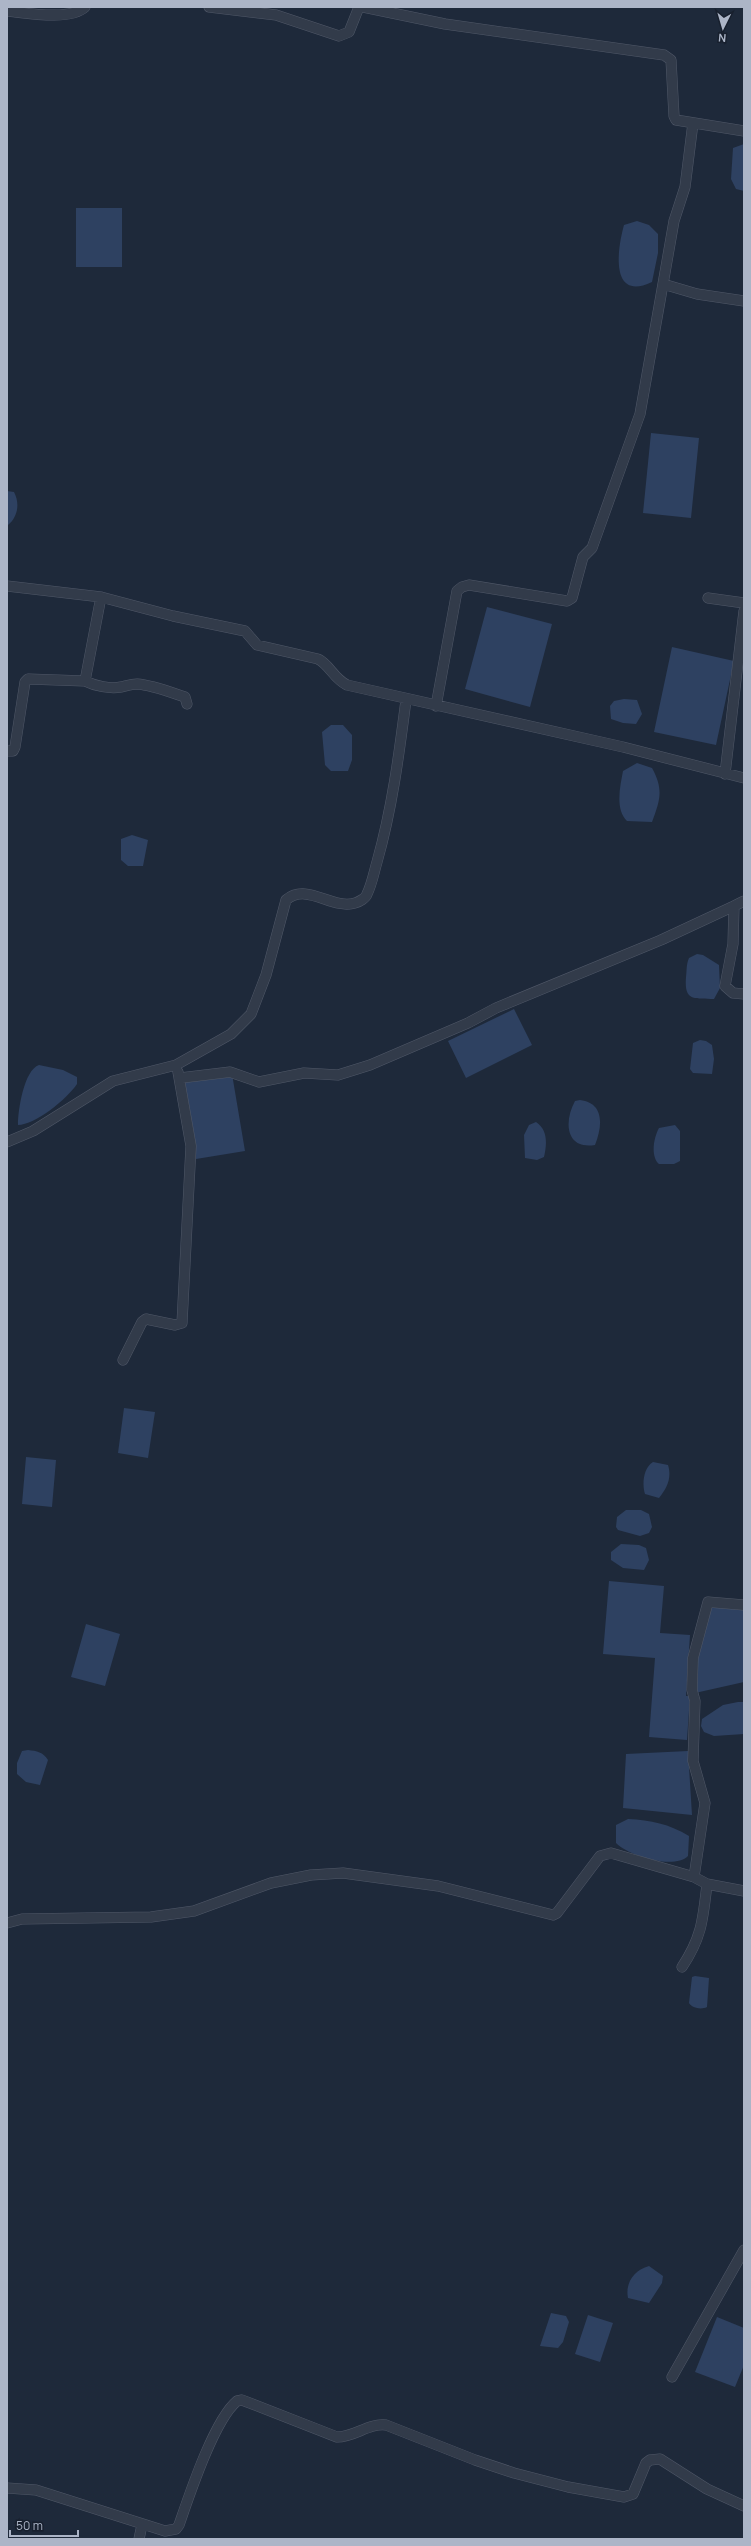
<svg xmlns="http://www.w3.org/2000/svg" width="751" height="2546" viewBox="0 0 751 2546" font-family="Manrope,sans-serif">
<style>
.water{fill:#2e4161}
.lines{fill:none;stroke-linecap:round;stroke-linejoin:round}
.minor-casing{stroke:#505868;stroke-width:11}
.minor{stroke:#323b4a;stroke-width:10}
</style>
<rect width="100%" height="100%" fill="#1e293a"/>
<path class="water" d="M744 144V191L736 189 731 179 733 148Z
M76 208H122V267H76Z
M637 221 649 225 658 234V253L652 282C610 302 617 250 624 225Z
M651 433 699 438 691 518 643 513Z
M7 491 14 492C20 503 18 517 8 525Z
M487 607 552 624 530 707 465 689Z
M672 647 734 661 716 745 654 732Z
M624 699 637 700 642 714 636 724 623 723 611 719 610 706 614 701Z
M331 725H343L352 735V760L348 771H331L325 765 322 732Z
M637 763 652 768C664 790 660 800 652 822L627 821C615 809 620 787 623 771Z
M132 835 148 840 143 866H128L121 860V839Z
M697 954 703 955 719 965 720 988 714 999C694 998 684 1002 686 977 687 970 686 965 689 958Z
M514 1009 532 1045 466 1078 448 1041Z
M700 1040 706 1041 712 1045 714 1059 712 1074 693 1073 690 1069 693 1043Z
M39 1065 63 1070 77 1077V1084C67 1099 35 1125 18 1125 18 1110 24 1070 39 1065Z
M232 1074 245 1151 196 1159 183 1082Z
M580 1100C604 1103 603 1125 595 1145 565 1150 564 1121 575 1101Z
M536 1122C548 1130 547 1144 544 1157L537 1160 525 1158 524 1135 529 1125Z
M675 1125 680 1131V1161L674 1164H659C650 1156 654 1137 659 1128Z
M124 1408 155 1412 148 1458 118 1453Z
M26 1457 56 1460 52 1507 22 1504Z
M653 1462 668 1465C672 1478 667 1488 659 1498L645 1494C642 1485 643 1468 653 1462Z
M626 1510H641L649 1514 652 1527 649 1533 640 1536 618 1530 616 1527 617 1517Z
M621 1544 639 1545 646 1548 649 1560 644 1570 623 1568 611 1560V1552Z
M609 1581 664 1586 660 1633 690 1635 686 1696H690L687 1740 649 1737 655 1658 603 1654Z
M710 1603 744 1608V1682L695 1693 696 1660Z
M86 1624 120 1634 105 1686 71 1677Z
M738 1702H744V1734L714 1736 704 1732 701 1726 702 1719 723 1705Z
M28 1750C37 1751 43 1752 48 1760L40 1785 26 1782 17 1774V1763L22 1751Z
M688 1751 692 1815 623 1808 626 1754Z
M628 1819C651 1820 669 1824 689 1836L688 1856C674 1870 629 1856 616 1843V1825Z
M695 1976 709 1978 707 2007C701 2010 692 2008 689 2003L692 1977Z
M649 2266 663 2276 662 2283 649 2303 628 2298C625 2283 634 2270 649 2266Z
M551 2313 566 2316 569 2322 563 2342 558 2348 540 2346Z
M588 2315 613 2323 600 2362 575 2354Z
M717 2317 744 2328V2365L735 2387 695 2372Z"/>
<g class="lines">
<g class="minor-casing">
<path id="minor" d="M209 7 276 15 339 36 349 32 359 7
M363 7 445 24 664 55 671 60 674 116 676 120 744 131
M7 11C27 13 70 21 85 7
M693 123 685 187 674 221 663 284 697 294 744 301
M7 586 101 597 173 616 245 631 257 645 318 659C330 665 333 678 347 685L623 747 744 778
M708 598 744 603
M85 681C95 686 110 689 121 687 126 686 131 684 137 684 152 685 170 692 185 697L187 704
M436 706 457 591 462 587 469 585 567 601 572 598 583 557 592 548 640 414 663 284
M7 751H13L15 747 25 682 28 679 85 681 101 597
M725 774 744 611
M744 901 734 906 733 944 725 986 733 993 744 994
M180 1078 230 1072 259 1082 304 1073 338 1075 370 1065 468 1023 496 1008 661 940 734 906
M7 1142 33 1131 113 1081 176 1065 231 1034 251 1014 266 975 286 900C307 882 332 910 355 903 359 902 366 898 367 894 372 884 374 872 377 862 392 809 399 755 406 700
M123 1360 142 1322 146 1319 175 1325 182 1323 191 1146 178 1072
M707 1884 744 1891
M7 1923 22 1919 151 1917 194 1911 271 1883 311 1875 343 1873 438 1886 553 1915 557 1913 600 1856 611 1853 694 1877
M682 1967C702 1937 703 1919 707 1884L694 1877 705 1803 693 1761 695 1701 692 1690 693 1658 708 1602 744 1605
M672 2377 744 2250
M7 2488 36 2490 165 2531 176 2529 179 2525C189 2496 214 2420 237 2401L242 2400 337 2437C355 2437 368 2423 386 2425L475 2460 514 2473 568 2487 624 2497 633 2494 646 2463 650 2460 660 2459 707 2489 744 2506
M139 2539 142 2525"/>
</g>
<use href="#minor" class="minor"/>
</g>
<rect width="751" height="2546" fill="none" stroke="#acb5c7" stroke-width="16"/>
<g transform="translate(723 28) rotate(185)" stroke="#18202e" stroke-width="3" paint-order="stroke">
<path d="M0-3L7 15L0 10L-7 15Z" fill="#acb5c7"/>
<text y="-6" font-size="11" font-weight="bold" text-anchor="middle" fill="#acb5c7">N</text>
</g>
<path d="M10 2530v6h68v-6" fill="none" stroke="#acb5c7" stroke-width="2"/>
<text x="16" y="2530" font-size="12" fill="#acb5c7" stroke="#18202e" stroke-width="3" paint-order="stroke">50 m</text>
</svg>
